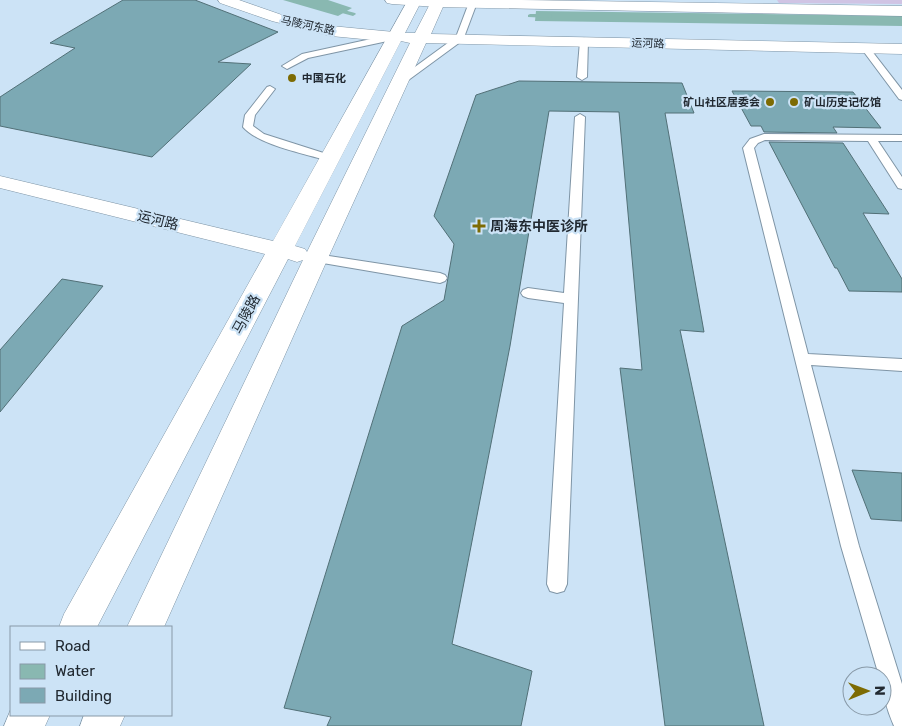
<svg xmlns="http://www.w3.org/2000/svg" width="902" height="726" viewBox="0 0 902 726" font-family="Rubik,'Noto Sans SC',sans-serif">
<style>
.green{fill:#d0c4e4}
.water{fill:#89b8b1}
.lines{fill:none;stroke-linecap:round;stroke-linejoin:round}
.stream{fill:#89b8b1;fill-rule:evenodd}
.building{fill:#7ca9b4;stroke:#527077}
.service-casing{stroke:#7f95a6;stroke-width:2}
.minor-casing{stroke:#7f95a6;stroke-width:1}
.tertiary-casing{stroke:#7f95a6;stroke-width:1}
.service{fill:#fff;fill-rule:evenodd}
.minor{fill:#fff;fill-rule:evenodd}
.tertiary{fill:#fff;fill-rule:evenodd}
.poi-dot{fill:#7d6b03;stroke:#cce3f6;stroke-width:2}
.labels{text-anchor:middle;stroke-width:4.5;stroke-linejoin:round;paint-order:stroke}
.far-street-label{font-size:11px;fill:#212931;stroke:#cce3f6}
.far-poi-label{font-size:11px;font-weight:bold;fill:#212931;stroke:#cce3f6;text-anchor:start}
.street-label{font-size:14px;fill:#212931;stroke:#cce3f6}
.poi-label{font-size:14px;font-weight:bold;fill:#212931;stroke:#cce3f6;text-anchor:start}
</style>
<rect width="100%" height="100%" fill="#cce3f6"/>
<path class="green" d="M777 0H902V4L779 3Z"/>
<path class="water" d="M283 0H328L352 8 338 16Z
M536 11 902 16V26L535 21Z"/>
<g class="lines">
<path class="stream" d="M333 7 355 13 356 14 353 16 331 10V8Z
M530 14H550L553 16 550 18 528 17V15Z"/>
</g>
<path class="building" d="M123 0H195L278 32 218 62 251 64 152 157 0 126V97L75 48 50 43Z
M519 81 682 83 694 113H665L704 332 680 330 764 726H665L620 368 642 370 619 112 549 111 510 346 452 644 532 671 521 726H327L331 717 284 708 402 326 444 300 454 244 434 216 476 95Z
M732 91 853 92 881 128 833 127 837 133 764 132 761 126H751Z
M769 142 843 143 889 214 863 213 902 279V292L849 291 837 268H835Z
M62 279 103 286 0 412V350Z
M852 470 902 473V521L871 519Z"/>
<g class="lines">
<g class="service-casing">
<path id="service" d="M470 0H478L463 40 403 84H397V80L456 37Z
M394 34 398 37 397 39 308 58 287 69 282 66 302 54Z
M584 38 588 41 587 77 582 80 577 77 580 41Z
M865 45 868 46 902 90V100L899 99 861 48Z
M270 86 275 89 255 115 253 126 264 134 333 156 335 158 333 160H325C302 153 259 145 243 127L245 115 267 87Z
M580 114 585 117 567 584 564 591 557 593 550 591 547 584 564 303 528 298 523 296 521 293 523 290 528 288 564 293 575 117Z
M764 134 902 135V141H878L902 177V189L898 188 868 141 765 140 758 143 754 148 808 354 902 359V371L811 365 859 546 902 684V726H894C887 710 882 693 882 676H879L841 546 743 148 750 139Z
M316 254 440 273 445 275 447 278 445 281 440 283 311 261 310 258Z"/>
</g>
<g class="minor-casing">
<path id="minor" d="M218 0H239L282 15 331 26 394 32 400 34 402 37 400 40 394 42 331 36 272 21 220 3Z
M385 0H521L902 6V16L438 7 392 4 387 3Z"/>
</g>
<g class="tertiary-casing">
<path id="tertiary" d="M408 0H422L405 33H415L432 0H446L431 34 902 44V54L426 43 328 258 164 627H127L303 260 297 262 288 259 97 627H59L64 614 265 254 0 188V176L273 241ZM401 41 410 43 307 252 305 249 295 246Z
M11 709V715H50L45 726H4Z
M84 715H125L120 726H80Z"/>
</g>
<use href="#service" class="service"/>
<use href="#minor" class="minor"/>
<use href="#tertiary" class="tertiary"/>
</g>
<g class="poi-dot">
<circle cx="292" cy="78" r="5"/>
<circle cx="770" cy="102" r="5"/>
<circle cx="794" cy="102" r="5"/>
<path d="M476.5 218.5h5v5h5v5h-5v5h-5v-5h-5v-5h5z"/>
</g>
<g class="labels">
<g class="far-street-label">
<text transform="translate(308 25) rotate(12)" y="4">马陵河东路</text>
<text transform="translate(648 43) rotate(2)" y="4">运河路</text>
</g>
<g class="far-poi-label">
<text x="302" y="82">中国石化</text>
<text x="760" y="106" text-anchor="end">矿山社区居委会</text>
<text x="804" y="106">矿山历史记忆馆</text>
</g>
<g class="street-label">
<text transform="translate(158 220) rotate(14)" y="5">运河路</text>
<text transform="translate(246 314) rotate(-62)" y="5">马陵路</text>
</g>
<g class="poi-label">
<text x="490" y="231">周海东中医诊所</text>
</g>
</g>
<rect x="10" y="626" width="162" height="90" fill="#cce3f6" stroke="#8899a7"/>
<rect x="20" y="642" width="25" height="8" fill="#ffffff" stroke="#8899a7"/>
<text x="55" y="651" font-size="15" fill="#212931">Road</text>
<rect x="20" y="664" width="25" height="15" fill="#89b8b1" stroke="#8899a7"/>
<text x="55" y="676" font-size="15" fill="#212931">Water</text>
<rect x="20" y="688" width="25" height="15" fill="#7ca9b4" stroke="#8899a7"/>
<text x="55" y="701" font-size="15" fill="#212931">Building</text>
<g transform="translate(867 691) rotate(89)"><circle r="24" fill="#cce3f6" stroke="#8899a7"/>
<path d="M0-4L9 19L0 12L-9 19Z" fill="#7d6b03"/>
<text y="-8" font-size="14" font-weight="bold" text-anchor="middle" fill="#212931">N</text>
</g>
</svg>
